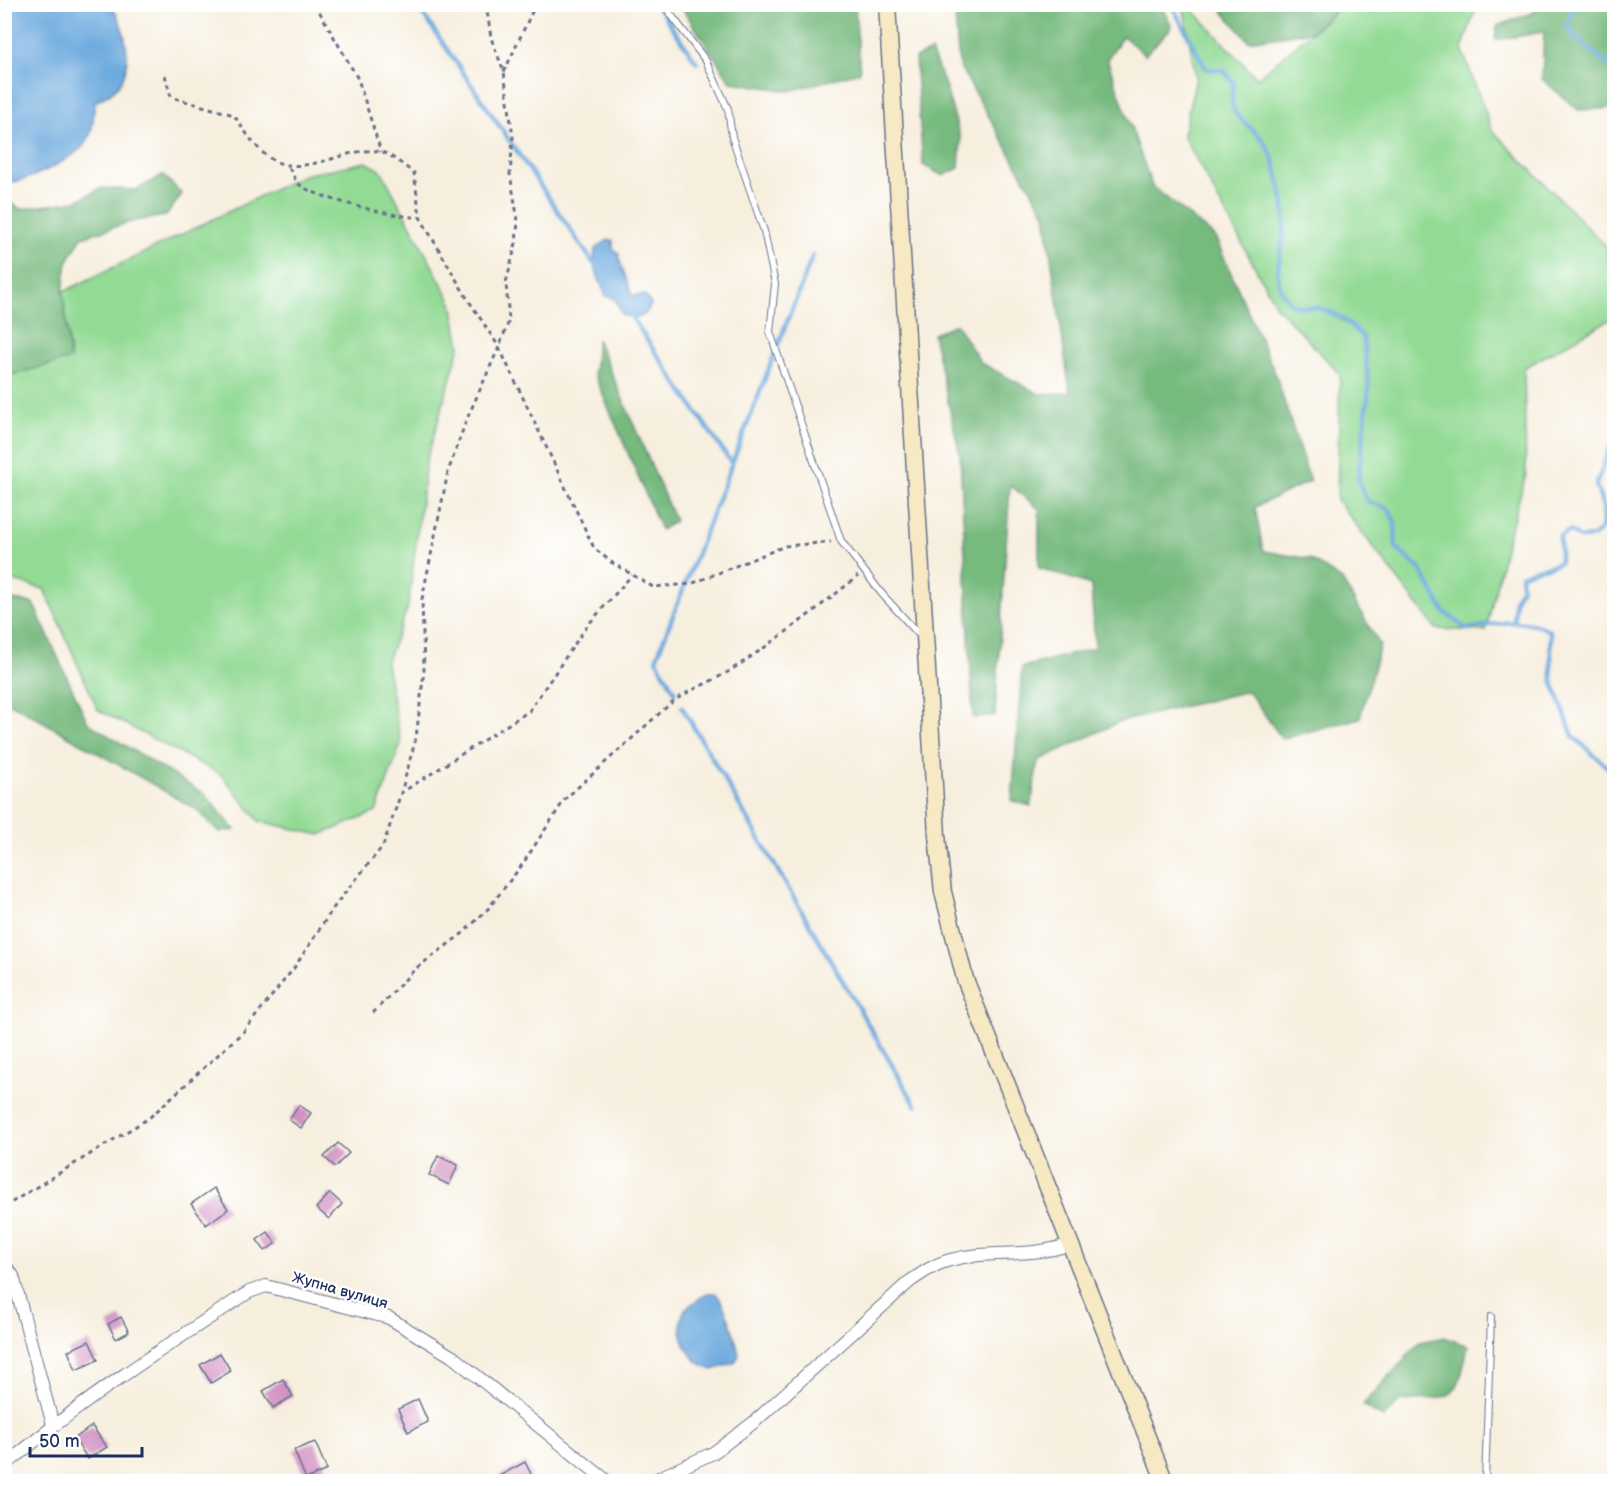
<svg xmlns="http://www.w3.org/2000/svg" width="1619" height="1486" viewBox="0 0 1619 1486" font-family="'Balsamiq Sans',sans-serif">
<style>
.green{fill:#93da94;stroke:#578479;stroke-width:1.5}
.forest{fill:#76ba7e;stroke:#48746e;stroke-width:1.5}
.water{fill:#6daade;stroke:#446c9e;stroke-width:1.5}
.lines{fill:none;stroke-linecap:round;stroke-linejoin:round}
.stream{stroke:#6daade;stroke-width:4.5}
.building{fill:#d192c3}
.service-casing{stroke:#68728b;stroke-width:8}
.minor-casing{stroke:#68728b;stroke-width:14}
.secondary-casing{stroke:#68728b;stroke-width:19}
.path{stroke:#68728b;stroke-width:3;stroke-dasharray:4.5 4.5;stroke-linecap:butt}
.service{stroke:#fff;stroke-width:6}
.minor{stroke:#fff;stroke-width:12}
.secondary{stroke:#f6e9c3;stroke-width:16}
.labels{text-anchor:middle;stroke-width:5;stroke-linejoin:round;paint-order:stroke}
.street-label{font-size:15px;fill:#1b2f5e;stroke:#fff}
</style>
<rect width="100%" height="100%" fill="#fff"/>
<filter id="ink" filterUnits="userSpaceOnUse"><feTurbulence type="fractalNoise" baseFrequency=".0167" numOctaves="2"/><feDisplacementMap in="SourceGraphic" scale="12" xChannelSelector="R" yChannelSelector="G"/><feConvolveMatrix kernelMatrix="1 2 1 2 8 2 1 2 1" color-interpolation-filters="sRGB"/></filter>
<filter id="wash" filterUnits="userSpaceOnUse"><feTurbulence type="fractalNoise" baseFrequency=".008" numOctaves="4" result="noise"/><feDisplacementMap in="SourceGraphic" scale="24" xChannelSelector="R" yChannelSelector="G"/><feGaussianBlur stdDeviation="1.35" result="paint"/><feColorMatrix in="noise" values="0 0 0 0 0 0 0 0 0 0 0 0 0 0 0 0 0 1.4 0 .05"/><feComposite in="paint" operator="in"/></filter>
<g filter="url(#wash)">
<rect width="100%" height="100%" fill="#f7efde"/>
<path class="green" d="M1183 5H1188L1257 78 1344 5H1477L1462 49 1492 130 1607 247 1614 292V317L1524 368 1526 475 1506 544 1486 631 1436 629 1337 500 1340 374 1276 306 1183 135 1196 78Z
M366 162 381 170 452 303 460 346 426 462 408 607 386 663 401 744 376 812 320 835 259 821 222 775 98 710 44 589 5 579V377L70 358 63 292 304 175Z"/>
<path class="forest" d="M680 5H855L860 72 789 91 731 82Z
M954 5H1161L1172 27 1145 55 1123 36 1107 59 1152 186 1215 237 1275 373 1310 481 1255 507 1263 551 1310 559 1342 580 1380 645 1360 718 1282 739 1248 691 1119 722 1038 761 1031 806 1012 801 1022 667 1095 648 1091 585 1039 568V509L1010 485 995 715 973 718 960 455 933 334 956 324 981 363 1039 394 1070 393 1045 214 959 65Z
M1217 5H1334L1333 13 1313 31 1249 41Z
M1534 5H1614V108L1578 110 1542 79 1544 32 1495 40 1497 26 1535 12Z
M931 51 945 85 961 139 959 168 943 176 923 165 915 58Z
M163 175 182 194 166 216 134 221 82 237 67 262 63 292 70 359 5 377V200L21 209 76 201 101 188 136 190Z
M597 339 675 521 661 530 594 374Z
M5 599 33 603 88 723 206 795 235 830 219 832 196 809 10 703 4 687Z
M1444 1337 1468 1346C1456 1403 1457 1397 1400 1401L1383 1418 1363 1405 1420 1342Z"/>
<path class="water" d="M4 5H110C125 23 135 65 118 86 112 93 103 98 95 102 93 115 94 133 85 144 71 160 25 184 5 182Z
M608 240H613V248L619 254C619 268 630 280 631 295H645L651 304C646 319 636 320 622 315L615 299 606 296C599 280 592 266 595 249Z
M707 1293H715C725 1300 737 1343 739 1356L734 1363 713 1370C688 1363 674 1332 685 1309Z"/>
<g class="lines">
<path class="stream" d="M416 4 596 267
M656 4 697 63
M1175 4V11L1206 69 1223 70 1234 83C1223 124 1254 120 1269 150 1275 161 1278 177 1281 189 1284 201 1285 218 1284 230 1283 253 1269 280 1288 300 1297 311 1311 305 1322 309 1338 313 1352 326 1363 337L1369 388 1358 480 1367 501 1389 509 1395 523 1396 548 1420 569 1444 612 1467 629C1496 624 1523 616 1550 631L1552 680 1573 736 1614 773
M1576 4 1567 24 1572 35 1614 70
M630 315 732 464
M1514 621 1515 599 1522 587 1521 575C1534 568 1547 569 1560 562V536L1570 531 1580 538 1593 537 1602 528 1604 510 1596 485 1614 437
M675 692 656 659 813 255
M682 707 916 1106"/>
</g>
<g id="blocks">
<path class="building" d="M299 1105 311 1113 301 1128 289 1120Z
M338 1143 349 1153 335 1167 324 1157Z
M438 1156 458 1165 449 1185 429 1175Z
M214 1188 228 1209 206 1225 191 1204Z
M330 1193 342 1204 329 1219 316 1208Z
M268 1232 276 1243 265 1251 257 1240Z
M121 1317 129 1332 116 1339 108 1324Z
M89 1341 98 1360 76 1370 68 1351Z
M220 1353 231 1371 211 1383 200 1365Z
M283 1379 293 1396 273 1408 263 1391Z
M418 1399 428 1422 408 1432 398 1409Z
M92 1426 107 1447 88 1459 74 1439Z
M315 1442 327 1470 306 1479 294 1450Z
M525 1462 532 1476 520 1482H488Z"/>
</g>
</g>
<g filter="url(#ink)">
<use href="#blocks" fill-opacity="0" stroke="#68728b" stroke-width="1.5"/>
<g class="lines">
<g class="service-casing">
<path id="service" d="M663 4 706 61 728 109 732 137 764 231 775 284 770 332 841 541 882 594 922 638
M1485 1482 1491 1317"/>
</g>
<g class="minor-casing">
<path id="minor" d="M4 1264 13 1276 53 1425
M4 1469 7 1464C82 1400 166 1346 249 1292L266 1286 389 1318 453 1357 608 1482
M650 1482 713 1453 753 1423 909 1282C922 1273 935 1264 950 1260 991 1249 1027 1259 1071 1244"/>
</g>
<g class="secondary-casing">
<path id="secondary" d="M887 4 937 835 943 892 965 979 1165 1482"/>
</g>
<path class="path" d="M315 4 358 79 381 152
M486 4 491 38 504 72 513 137 510 174 518 221 516 243 506 283 509 321 499 347 594 548 611 562 653 587 691 584 785 546 831 542
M504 72 532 12 541 4
M165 75 171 97 234 115C270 171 283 174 345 155 355 152 372 149 382 152 393 156 404 166 414 173L420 217 467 298 499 347 466 421 448 472 422 599 424 671 416 738 401 793
M289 168C292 173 295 180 299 184 311 197 401 219 419 217
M373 1013 415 969 462 934 487 910 522 865 565 799 671 703C690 689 712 682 731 670 776 641 817 609 858 576
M4 1207 149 1118 244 1031 294 968 336 904 383 846 401 793 529 711 587 626 632 575"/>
<use href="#service" class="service"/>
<use href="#minor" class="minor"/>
<use href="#secondary" class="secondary"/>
</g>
</g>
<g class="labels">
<g class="street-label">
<text transform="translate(340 1290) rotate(16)" y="5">Жупна вулиця</text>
</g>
</g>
<rect width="1619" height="1486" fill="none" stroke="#fff" stroke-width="24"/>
<path d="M30 1447v9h112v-9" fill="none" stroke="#1b2f5e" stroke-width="3"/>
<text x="39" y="1447" font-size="18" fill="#1b2f5e" stroke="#ffffff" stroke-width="4.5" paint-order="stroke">50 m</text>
</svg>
